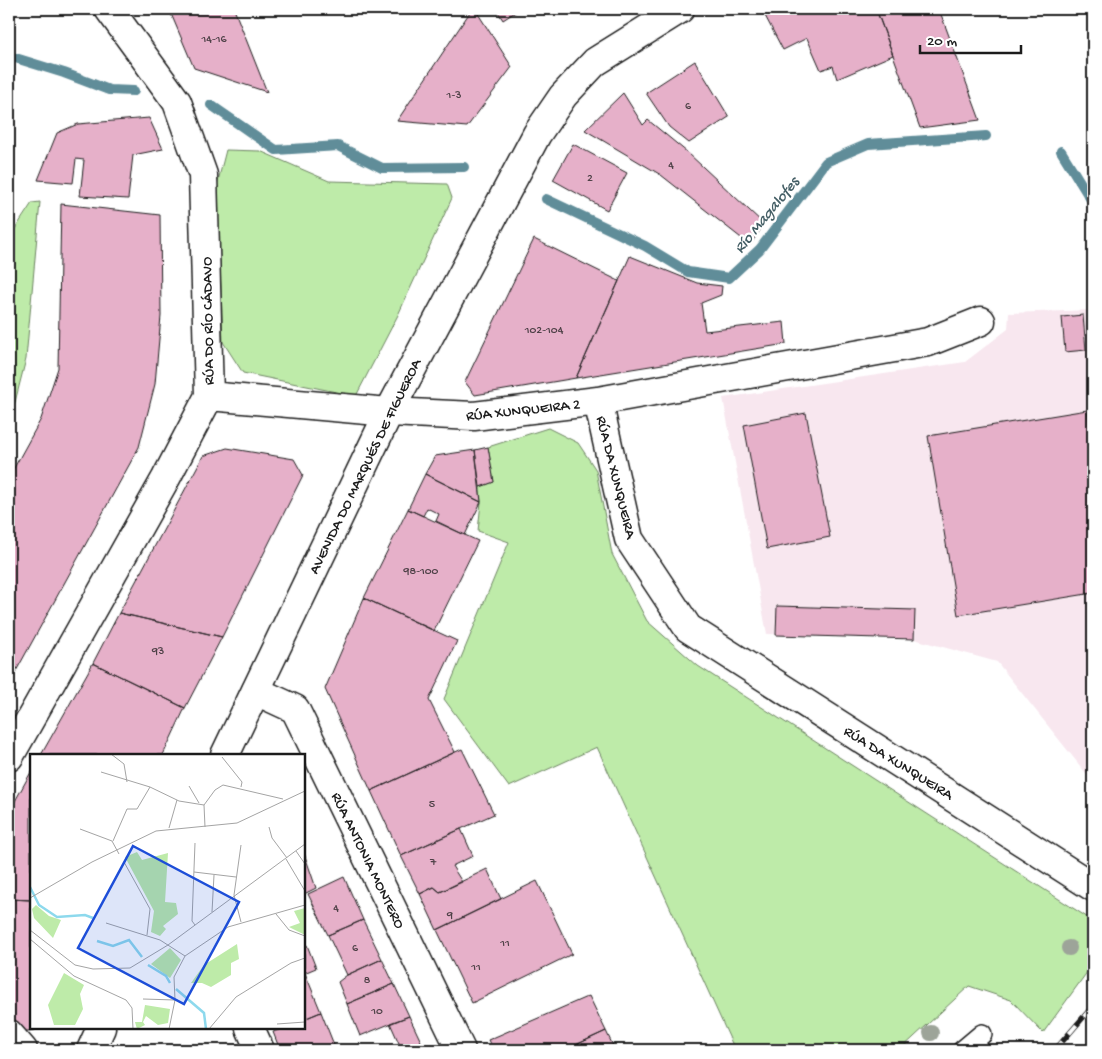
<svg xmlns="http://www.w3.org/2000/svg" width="1102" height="1059" viewBox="0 0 1102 1059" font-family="'Gochi Hand',sans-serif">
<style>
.built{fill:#f8e7ef}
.green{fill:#beeba9;stroke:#6d8462}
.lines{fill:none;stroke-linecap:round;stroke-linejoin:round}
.stream{stroke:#608d99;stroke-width:10}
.building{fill:#e6b0c9;stroke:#1c1c1c}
.lane-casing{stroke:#1c1c1c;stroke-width:22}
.street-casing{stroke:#1c1c1c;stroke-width:31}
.secondary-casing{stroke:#1c1c1c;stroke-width:31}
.lane{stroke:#fff;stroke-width:19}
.street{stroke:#fff;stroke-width:28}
.secondary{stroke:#fff;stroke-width:28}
.rail-casing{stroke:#1c1c1c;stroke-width:5.5}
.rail{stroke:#fff;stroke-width:4;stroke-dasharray:11;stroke-linecap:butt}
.tree{fill:#9da499}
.labels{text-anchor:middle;stroke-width:4.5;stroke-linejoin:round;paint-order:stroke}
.number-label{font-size:12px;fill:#4e4147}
.street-label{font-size:15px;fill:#1c1c1c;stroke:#fff}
.water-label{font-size:16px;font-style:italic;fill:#445e65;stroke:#fff}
.inset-river{fill:none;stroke:#8dd9ed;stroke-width:2.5}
.inset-road{fill:none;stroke:#a4a4a4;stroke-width:1}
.view{fill:#1d4ed8;fill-opacity:0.15;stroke:#1d4ed8;stroke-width:2.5}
.inset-edge{fill:none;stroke:#1c1c1c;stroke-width:2.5}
</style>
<rect width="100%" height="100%" fill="#fff"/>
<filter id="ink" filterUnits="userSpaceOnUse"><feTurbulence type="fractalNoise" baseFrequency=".02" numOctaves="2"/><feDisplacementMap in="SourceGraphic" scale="10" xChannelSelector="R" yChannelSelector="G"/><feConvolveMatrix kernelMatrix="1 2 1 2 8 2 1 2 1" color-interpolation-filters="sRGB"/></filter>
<g filter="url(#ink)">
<path class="built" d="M1093 310V782L997 662 914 639 767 634 723 398 965 362 1008 329 1009 313Z"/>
<path class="green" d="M226 150 260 151 329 181 447 184 452 198 398 315 356 396 243 373 223 342 217 185Z
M40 202 26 359 15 402 9 413V231L15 229 32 203Z
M548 428 578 443 596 470 612 554 647 621 698 666 1093 921V964L1043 1033 1011 1000 969 986 900 1050H735L597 747 509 787 444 699 509 542 478 531 481 502 480 487 494 482 488 447Z"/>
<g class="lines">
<path class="stream" d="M9 56 64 73 109 90 134 91
M211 105 276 150 338 146 382 168 464 167
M1061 151 1093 203
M546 199 645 246 688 272 729 278 760 249 826 162 868 144 986 136"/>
</g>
<path class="building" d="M169 9H234L267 92 194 68Z
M472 9H475L512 67 467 127 397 121Z
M496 9H520L503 20Z
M765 9H876L893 55 837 79 833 66 821 70 807 38 783 50 762 10Z
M876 9H939L980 120 920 128Z
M695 61 729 117 689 143 669 127 646 93Z
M623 93 643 125 648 120 688 153 764 224 750 245 661 175 585 130Z
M149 118 163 149 133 155 128 199 80 196 84 160 76 159 73 183 38 180 57 133 78 124Z
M573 144 627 173 607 210 553 180Z
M61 204 160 215 161 316 155 384 139 447 9 684V477L41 419 58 368Z
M534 239 619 281 576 378 475 395 465 382Z
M630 256 697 283 722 286 721 295 701 303 705 331 784 322 786 344 576 378Z
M1083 315 1086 350 1065 352 1062 317Z
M1087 410 1093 451V593L958 615 928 436Z
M806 413 830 537 767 549 744 425Z
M488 447 494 482 480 487 475 450Z
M227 448 294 459 303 475 222 637 119 613 203 456Z
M475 450 481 502 425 474 435 456Z
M425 474 481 502 465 535 436 521 439 514 427 508 423 516 408 509Z
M408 509 478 541 434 631 364 598Z
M364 598 457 641 429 700 455 752 371 791 325 689Z
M777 606 915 610 914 639 776 635Z
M119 613 222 637 185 708 93 663Z
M93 663 185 708 163 755H41Z
M462 749 494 814 401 856 371 791Z
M31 772V900L9 899V812Z
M461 829 473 856 452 866 462 882 440 892 434 887 420 894 401 856Z
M304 853 316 888 304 894Z
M487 869 501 899 437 930 420 894 434 887 440 892Z
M344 877 363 920 328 935 308 894Z
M537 881 572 954 472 1003 437 930Z
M9 899 31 900V1028H36L35 1030 20 1032 9 1017Z
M363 920 382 959 347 975 328 935Z
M307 945 316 968 304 973V946Z
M382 959 394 984 347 1004 338 982 347 975Z
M304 973H305L321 1012 304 1019Z
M394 984 409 1016 360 1036 347 1004Z
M589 996 606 1031 565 1050H493L488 1040Z
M321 1012 336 1050H280L273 1032 284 1028H304V1019Z
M409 1016 425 1050H402L390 1023Z
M606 1031 615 1050H565Z"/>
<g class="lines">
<g class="lane-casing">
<path id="lane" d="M963 1050 982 1034"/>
</g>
<g class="street-casing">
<path id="street" d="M209 396 389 412 474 416 598 401 928 342 981 321
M598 401 629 539 688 628 1093 887
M256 691 295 709 461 1050
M9 757 166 478 209 396 203 175 177 102 109 9
M250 1028 260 1050
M9 1034 23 1050"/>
</g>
<g class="secondary-casing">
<path id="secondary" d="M225 755 389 412 537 134 563 96 595 62 680 9
M91 1050 101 1028"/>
</g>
<use href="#lane" class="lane"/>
<use href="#street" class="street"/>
<use href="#secondary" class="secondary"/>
<g class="rail-casing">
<path id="rail" d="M1055 1050 1093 1006"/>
</g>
<use href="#rail" class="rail"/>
</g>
<g class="tree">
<circle cx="1069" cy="948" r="8"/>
<circle cx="931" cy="1033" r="8"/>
</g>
</g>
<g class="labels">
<g class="number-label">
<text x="214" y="42">14-16</text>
<text x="454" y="98">1-3</text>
<text x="688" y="109">6</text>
<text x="671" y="168">4</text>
<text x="590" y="181">2</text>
<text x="544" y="333">102-104</text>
<text x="421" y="574">98-100</text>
<text x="158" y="654">93</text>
<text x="432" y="807">5</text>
<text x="433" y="865">7</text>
<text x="336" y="911">4</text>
<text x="450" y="918">9</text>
<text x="505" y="946">11</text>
<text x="355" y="951">6</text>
<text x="476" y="970">11</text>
<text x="367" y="983">8</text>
<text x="377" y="1014">10</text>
</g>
<g class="street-label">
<text transform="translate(207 321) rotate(-91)" y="5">RÚA DO RÍO CÁDAVO</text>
<text transform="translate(523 409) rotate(-6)" y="5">RÚA XUNQUEIRA 2</text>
<text transform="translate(364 466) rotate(-64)" y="5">AVENIDA DO MARQUÉS DE FIGUEROA</text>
<text transform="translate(617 477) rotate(76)" y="5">RÚA DA XUNQUEIRA</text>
<text transform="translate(899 762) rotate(32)" y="5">RÚA DA XUNQUEIRA</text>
<text transform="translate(369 860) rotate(64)" y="5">RÚA ANTONIA MONTERO</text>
</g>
<g class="water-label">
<text transform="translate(765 214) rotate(-51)" y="6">Río Magalofes</text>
</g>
</g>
<g transform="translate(30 754)">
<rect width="275" height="275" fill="#fff"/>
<path d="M107 98 112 106 138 99 135 148 146 149 148 160 133 172 136 175 130 182 121 178 124 157 95 103ZM6 151 19 162 31 166 23 184 4 164 2 155ZM275 154V181L259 173 270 169 264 157ZM207 190 209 205 201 209V221L181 233 172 229H161L174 211ZM140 194 151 206 140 224 121 210ZM34 219 54 231 50 240 53 255 45 271H24L18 251ZM115 251 140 255 138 269 128 271 116 262 113 268 115 271 107 275 105 268H112Z" fill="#beeba9"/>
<path class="inset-river" d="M0 133 9 151 27 163 55 161 63 164M67 187 83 192 99 186 112 203M118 211 136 222 140 229M146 235 174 259 176 275"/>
<path class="inset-road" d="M81 0 94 10 97 28M192 3 212 28 211 33M71 18 120 33 149 47 174 51M159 32 169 49M175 73 174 51 185 36 193 31 253 45M239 73 242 84 257 104M139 74 147 46M50 75 82 87 89 100M83 87 97 55H107L120 33M266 97 275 110M256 105 275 137M94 108 120 155 117 181M164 118 206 123M0 144 62 108 126 77 207 69 275 37M182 158 184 121M246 160 259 176 275 182M211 168 204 141 211 91M76 169 130 186 155 202M165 171 162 167 165 89M0 176 45 211 63 215 100 214 138 191 275 90M0 185 44 222 96 246 102 254 103 275M113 245 145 246M247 270 275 268M139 275 145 246 144 223 155 202 198 173 275 151M179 275 206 243 261 209 275 204"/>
<path class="view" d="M103 92 209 148 154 250 48 194Z"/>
<rect width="275" height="275" class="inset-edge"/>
</g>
<rect width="1102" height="1059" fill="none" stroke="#fff" stroke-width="30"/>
<rect x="15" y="15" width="1072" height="1029" fill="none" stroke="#1c1c1c" stroke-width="2" filter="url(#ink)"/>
<path d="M920 45v8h101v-8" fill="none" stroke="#1c1c1c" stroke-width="2.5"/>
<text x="927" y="45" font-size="15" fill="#1c1c1c" stroke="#ffffff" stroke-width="4" paint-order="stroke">20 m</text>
</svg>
